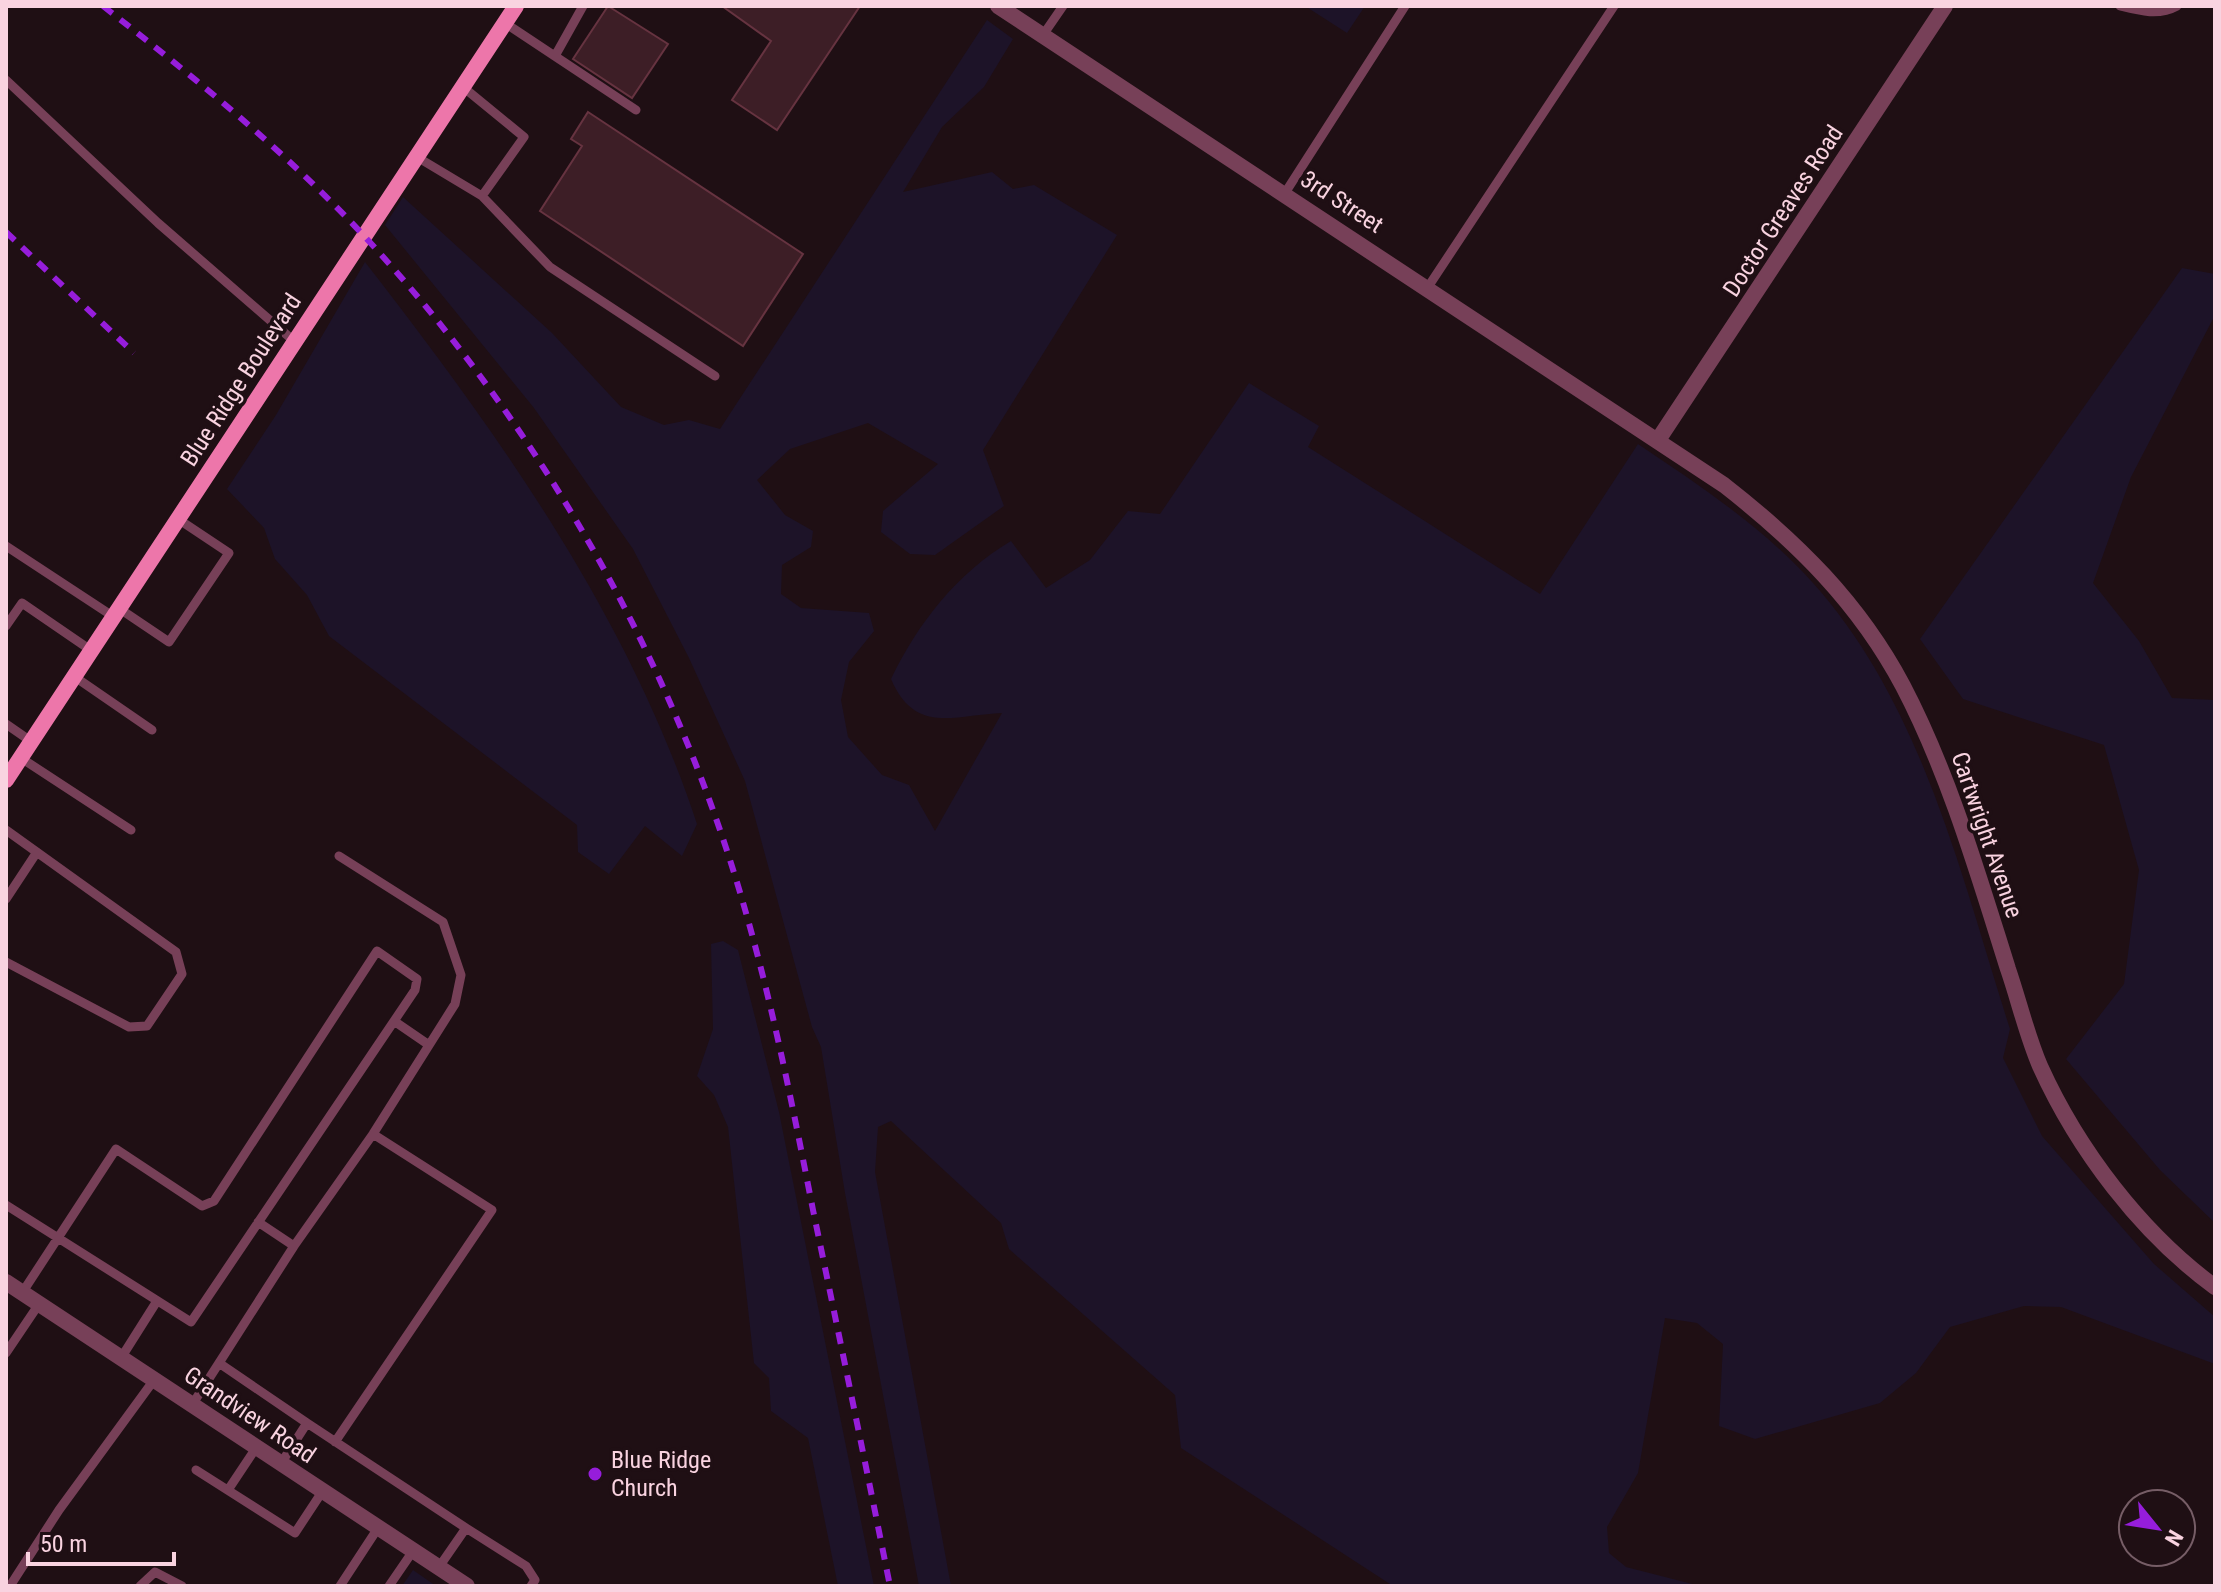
<svg xmlns="http://www.w3.org/2000/svg" width="2221" height="1592" viewBox="0 0 2221 1592" font-family="'Roboto Condensed',sans-serif">
<style>
.green{fill:#1d1328}
.building{fill:#3d1e26;stroke:#663340;stroke-width:2}
.lines{fill:none;stroke-linecap:round;stroke-linejoin:round}
.service{stroke:#774058;stroke-width:9}
.minor{stroke:#774058;stroke-width:16}
.tertiary{stroke:#774058;stroke-width:16}
.secondary{stroke:#ed76aa;stroke-width:16}
.rail{stroke:#961ddb;stroke-width:6;stroke-dasharray:12 10;stroke-linecap:butt}
.poi-dot{fill:#961ddb;stroke:#1f0f14;stroke-width:3}
.labels{text-anchor:middle;stroke-width:7;stroke-linejoin:round;paint-order:stroke}
.street-label{font-size:24px;fill:#f9d3e0;stroke:#1f0f14}
.poi-label{font-size:24px;fill:#f9d3e0;stroke:#1f0f14;text-anchor:start}
</style>
<rect width="100%" height="100%" fill="#1f0f14"/>
<path class="green" d="M1305 6H1365L1347 33Z
M987 20 1013 39 984 87 942 127 903 192 992 172 1013 189 1034 185 1117 235 983 450 1004 506 935 555 910 554 881 532 883 511 938 464 868 423 790 449 757 480 785 515 813 531 811 547 782 565 781 594 801 608 869 613 874 631 849 662 841 700 848 737 882 775 909 785 935 831 1002 713C954 715 915 735 891 679 918 623 957 573 1011 541L1046 588 1090 560 1128 511 1160 514 1249 383 1319 426 1308 447 1540 594 1638 444C1699 485 1764 528 1813 583 1923 706 1961 876 2010 1029L2003 1058 2042 1136 2154 1264 2215 1317V1364L2061 1307 2024 1306 1950 1327 1916 1373 1880 1403 1755 1439 1719 1426 1723 1344 1697 1323 1665 1318 1638 1473 1607 1527 1609 1553 1626 1567 1700 1586H1393L1181 1448 1175 1395 1009 1249 1001 1223 891 1121 878 1127 875 1172 951 1586H919L845 1193 821 1047 812 1027 745 781 689 658 633 549 534 408 385 225 403 197 552 333 621 407 664 425 689 420 720 429Z
M365 262C498 433 628 615 697 824L682 856 645 826 609 874 578 852 577 825 329 636 307 595 275 559 264 528 227 489 276 415Z
M2182 268 2215 274V315L2131 477 2093 583 2139 641 2172 698 2215 700V1223L2160 1170 2066 1059 2124 984 2139 870 2104 745 1963 699 1920 639Z
M723 941 738 950 779 1112 874 1586H838L808 1438 771 1411 769 1378 754 1363 728 1127 714 1095 697 1076 713 1029 711 944Z
M413 1570 436 1586H402Z"/>
<path class="building" d="M608 6 668 44 632 98 573 59Z
M722 6H860L777 130 732 100 771 41Z
M588 112 803 254 743 346 540 211 582 146 571 139Z"/>
<g class="lines">
<path class="service" d="M2120 6C2140 11 2159 16 2177 6
M505 23 636 110
M1043 35 1063 6
M555 56 583 6
M6 80 158 223 295 342
M417 157 482 196 524 137 463 87
M1285 193 1405 6
M482 196 550 267 715 376
M1428 287 1614 6
M6 546 114 617
M120 609 169 642 229 553 178 519
M6 626 22 603 92 651
M75 677 152 730
M6 724 32 742
M21 758 131 830
M6 830 176 952 182 974 147 1026 129 1027 6 962
M6 899 37 852
M394 1021 429 1045
M6 1205 191 1322 415 990 417 979 377 951 214 1201 202 1206 116 1149 22 1293
M258 1222 294 1246
M6 1353 39 1304
M121 1358 157 1301
M219 1363 294 1246 373 1134 455 1004 461 975 443 922 339 856
M192 1405 219 1363 307 1423
M335 1442 492 1210 373 1134
M280 1465 307 1423 466 1528
M196 1470 295 1533 322 1492
M228 1490 256 1448
M439 1567 466 1528 526 1566 535 1580 531 1586
M10 1586 59 1510 154 1380
M140 1586 155 1572 182 1586
M340 1586 378 1528
M389 1586 413 1551"/>
<path class="minor" d="M998 6 1724 485C1797 542 1859 603 1903 686 1949 774 1978 874 2008 969 2019 1001 2027 1036 2040 1066 2078 1150 2141 1233 2215 1287
M1658 440 1945 6"/>
<path class="tertiary" d="M6 1282 467 1586"/>
<path class="secondary" d="M6 780 516 6"/>
<path class="rail" d="M103 6C199 81 295 159 376 249 544 434 675 666 744 906 773 1006 793 1108 813 1210 839 1335 865 1461 890 1586
M6 232 134 353"/>
</g>
<circle class="poi-dot" cx="595" cy="1474" r="8"/>
<g class="labels">
<g class="street-label">
<text transform="translate(1342 202) rotate(33)" y="8">3rd Street</text>
<text transform="translate(1783 211) rotate(-57)" y="8">Doctor Greaves Road</text>
<text transform="translate(241 380) rotate(-57)" y="8">Blue Ridge Boulevard</text>
<text transform="translate(1987 835) rotate(71)" y="8">Cartwright Avenue</text>
<text transform="translate(250 1415) rotate(34)" y="8">Grandview Road</text>
</g>
<g class="poi-label">
<text x="611" y="1468">Blue Ridge<tspan x="611" dy="28">Church</tspan></text>
</g>
</g>
<rect width="2221" height="1592" fill="none" stroke="#f9d3e0" stroke-width="16"/>
<g transform="translate(2157 1528) rotate(120)"><circle r="38" fill="#1f0f14" stroke="#765d66" stroke-width="2"/>
<path d="M0-6L14 30L0 20L-14 30Z" fill="#961ddb"/>
<text y="-12" font-size="22" font-weight="bold" text-anchor="middle" fill="#f9d3e0">N</text>
</g>
<path d="M28 1552v12h146v-12" fill="none" stroke="#f9d3e0" stroke-width="4"/>
<text x="40" y="1552" font-size="24" fill="#f9d3e0" stroke="#1f0f14" stroke-width="6" paint-order="stroke">50 m</text>
</svg>
